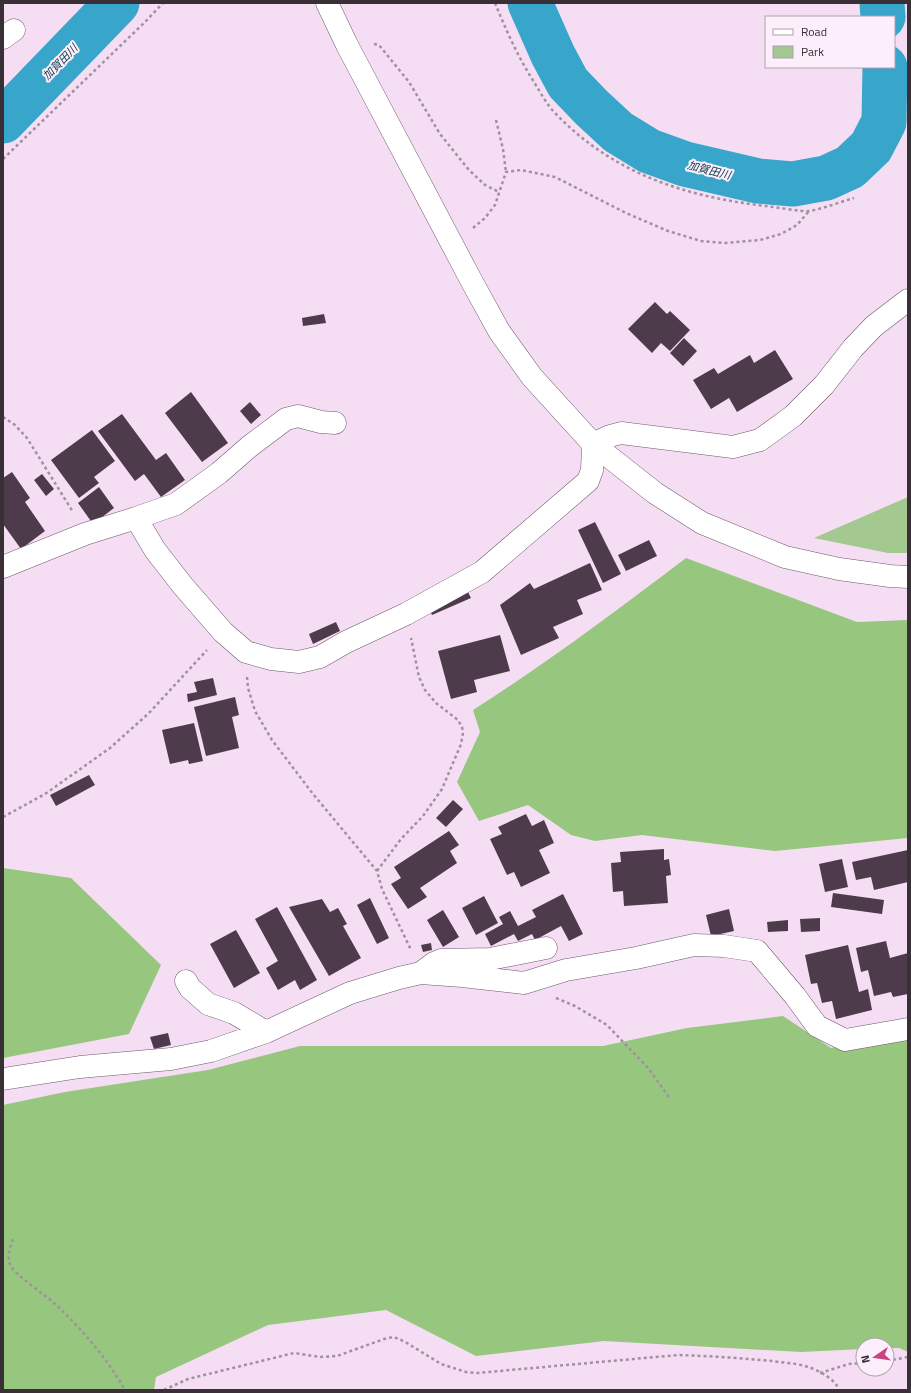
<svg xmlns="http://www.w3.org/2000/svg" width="911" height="1393" viewBox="0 0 911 1393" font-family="'Titillium Web','Noto Sans JP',sans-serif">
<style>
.green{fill:#a3c890}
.forest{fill:#97c67e}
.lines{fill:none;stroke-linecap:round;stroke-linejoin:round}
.stream{stroke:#38a5cb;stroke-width:8}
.river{stroke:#38a5cb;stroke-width:45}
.building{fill:#4d3b4c}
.minor-casing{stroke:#6c586b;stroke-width:23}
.path{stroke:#a1909f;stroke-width:2.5;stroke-dasharray:3 3;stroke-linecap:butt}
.minor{stroke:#fff;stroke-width:22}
.labels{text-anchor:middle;stroke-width:4;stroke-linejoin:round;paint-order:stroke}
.water-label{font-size:11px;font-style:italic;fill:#083949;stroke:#fdeefb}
</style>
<rect width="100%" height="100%" fill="#f5def3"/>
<path class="green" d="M908 497V553H888L814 538Z"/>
<path class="forest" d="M686 558 857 622 908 620V838L775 851 642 835 595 841 571 835 528 805 479 821 457 782 480 732 473 710C547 663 616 611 686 558Z
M3 868 71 878 161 965 129 1034 3 1058Z
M783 1016 831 1048 908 1035V1352L899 1348H887V1345H863V1349L801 1352 604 1341 476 1356 386 1310 268 1325 156 1377 154 1390H3V1105L65 1092 208 1070 300 1046H603L687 1028Z"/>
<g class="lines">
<path class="stream" d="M882 4 886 3"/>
<path class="river" d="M530 3 553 55 568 83 591 107 618 132 649 151 685 164 758 181 793 184 826 178 850 167 871 147 884 122 885 67
M882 3 883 17
M3 121 117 3"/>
</g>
<path class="building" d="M655 302 667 314 670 311 690 330 670 351 661 343 652 353 628 329Z
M324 314 326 323 303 326 302 318Z
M684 338 697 351 683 366 670 353Z
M775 350 793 379 737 412 729 398 711 409 693 380 714 368 718 374 750 355 754 363Z
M191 392 228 443 202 462 165 413Z
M250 402 261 415 251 424 240 411Z
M122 414 156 460 166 453 185 480 161 497 144 474 135 481 98 431Z
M92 430 115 461 94 477 99 483 79 498 51 460Z
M12 472 30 498 25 502 45 531 21 549 3 524V478Z
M42 474 54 489 46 496 34 480Z
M99 487 114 508 93 524 78 503Z
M595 522 621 574 603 583 578 530Z
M649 540 657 556 626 571 618 555Z
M590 563 602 590 577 600 583 614 553 627 559 638 521 655 500 605 530 583 534 589Z
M468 592 471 598 432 615 429 608Z
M336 622 340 631 313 644 309 634Z
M500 635 510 671 474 680 477 692 451 699 438 651Z
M213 678 217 695 188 702 187 694 197 692 194 682Z
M235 697 239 715 232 717 239 748 206 756 194 707Z
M194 723 203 761 189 764 188 760 170 764 162 730Z
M89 775 95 785 56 806 50 795Z
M453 800 463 809 446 827 436 818Z
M526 814 532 826 544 820 554 843 539 850 550 873 521 887 514 872 507 875 490 839 502 834 498 827Z
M449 831 459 845 450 851 457 863 420 888 427 897 408 909 391 884 401 878 394 867Z
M664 849V860L669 859 671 875 666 876 668 903 624 906 623 891 613 892 611 863 621 862 620 852Z
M908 850V882L874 890 871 877 856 880 852 862Z
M842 859 848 887 825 892 819 864Z
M833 893 884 900 882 914 831 907Z
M563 894 583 934 569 941 561 926 535 940 532 934 518 941 514 934 491 946 485 934 503 924 499 917 510 911 518 926 536 917 532 910Z
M484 896 498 923 476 935 462 908Z
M370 898 389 938 377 944 357 905Z
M322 899 330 912 338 908 347 924 343 926 361 958 329 976 289 907Z
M277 907 317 980 300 990 295 980 278 990 266 968 278 961 255 919Z
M729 909 734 931 711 936 706 915Z
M443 910 459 937 443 947 427 920Z
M820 918V931L801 932 800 919Z
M788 920V931L768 932 767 922Z
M236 930 260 973 234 988 210 944Z
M886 941 890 958 908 953V994L893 997 891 992 874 996 868 970 861 972 856 948Z
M431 943 432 950 423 952 421 945Z
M848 945 859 992 868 989 872 1010 836 1019 832 1001 822 1003 817 983 811 984 805 955Z
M168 1033 171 1045 154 1049 150 1037Z"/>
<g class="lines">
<g class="minor-casing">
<path id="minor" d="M327 3 347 45 471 280 499 331 532 377 593 444 655 493 702 523 785 557 839 569 890 576 908 577
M3 38 14 30
M136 518 176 504 219 473 250 446 286 419 298 416 321 422 335 423
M3 567 85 534 136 518 155 550 183 586 223 632 246 652 271 659 299 662 320 657 346 642 406 614 482 572 588 481 592 470 593 444 610 436 621 433 733 447 760 440 793 416 824 385 853 348 874 326 908 300
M422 972 434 963 441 960 490 959 546 948
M186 981 190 988 208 1004 234 1013 266 1032
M3 1079 80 1067 171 1059 211 1051 266 1032 350 993 399 978 421 973 462 976 524 983 566 970 636 958 694 945 724 946 757 951 795 996 817 1026 845 1040 908 1029"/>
</g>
<path class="path" d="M495 3C506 30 518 57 534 82 540 92 546 103 554 112 612 173 683 196 765 206 776 207 801 212 810 211 825 208 840 202 854 198
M374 44 379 45 409 82 440 134 469 170 485 185 499 192
M496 120 503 149 506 172
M3 159 145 22 163 3
M473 228 485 218 495 205 506 172 521 170 555 177 626 213 668 231 701 241 725 243 760 240 781 234 797 225 809 211
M3 417 15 425 27 438 73 512
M247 677 248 688 255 711 272 740 313 794 377 871 382 889 411 950
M3 817 45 794 110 748 149 713 207 650
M377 871 401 839 423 816 442 789 461 744 463 733 462 727 458 720 436 703 425 690 419 677 411 638
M556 998 575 1006 607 1025 648 1068 669 1097
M13 1239C10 1248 6 1258 11 1266 14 1274 45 1295 53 1302 81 1328 106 1357 125 1390
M887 1361 908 1357
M820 1373 849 1364 863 1363
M164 1390 188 1379 294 1353 320 1357 337 1356 384 1339 393 1337 399 1339 407 1343 441 1364 466 1372 477 1373 678 1355C709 1356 741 1358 772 1361 784 1363 797 1363 808 1367 819 1370 836 1380 839 1390"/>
<use href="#minor" class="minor"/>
</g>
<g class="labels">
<g class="water-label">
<text transform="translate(60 62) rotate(-46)" y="4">加賀田川</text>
<text transform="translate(709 170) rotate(14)" y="4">加賀田川</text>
</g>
</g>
<rect width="911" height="1393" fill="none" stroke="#382f37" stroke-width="8"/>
<rect x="765" y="16" width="130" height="52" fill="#fdeefb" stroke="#aea2ad"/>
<rect x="773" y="29" width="20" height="6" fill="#ffffff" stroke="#aea2ad"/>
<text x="801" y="36" font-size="12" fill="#382f37">Road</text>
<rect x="773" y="46" width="20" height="12" fill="#a3c890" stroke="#aea2ad"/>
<text x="801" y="56" font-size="12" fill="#382f37">Park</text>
<g transform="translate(875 1357) rotate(257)"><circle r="19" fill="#fdeefb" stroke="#aea2ad"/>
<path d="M0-3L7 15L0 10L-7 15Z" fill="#c94382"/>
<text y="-6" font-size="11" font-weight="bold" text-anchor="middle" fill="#382f37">N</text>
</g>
</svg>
